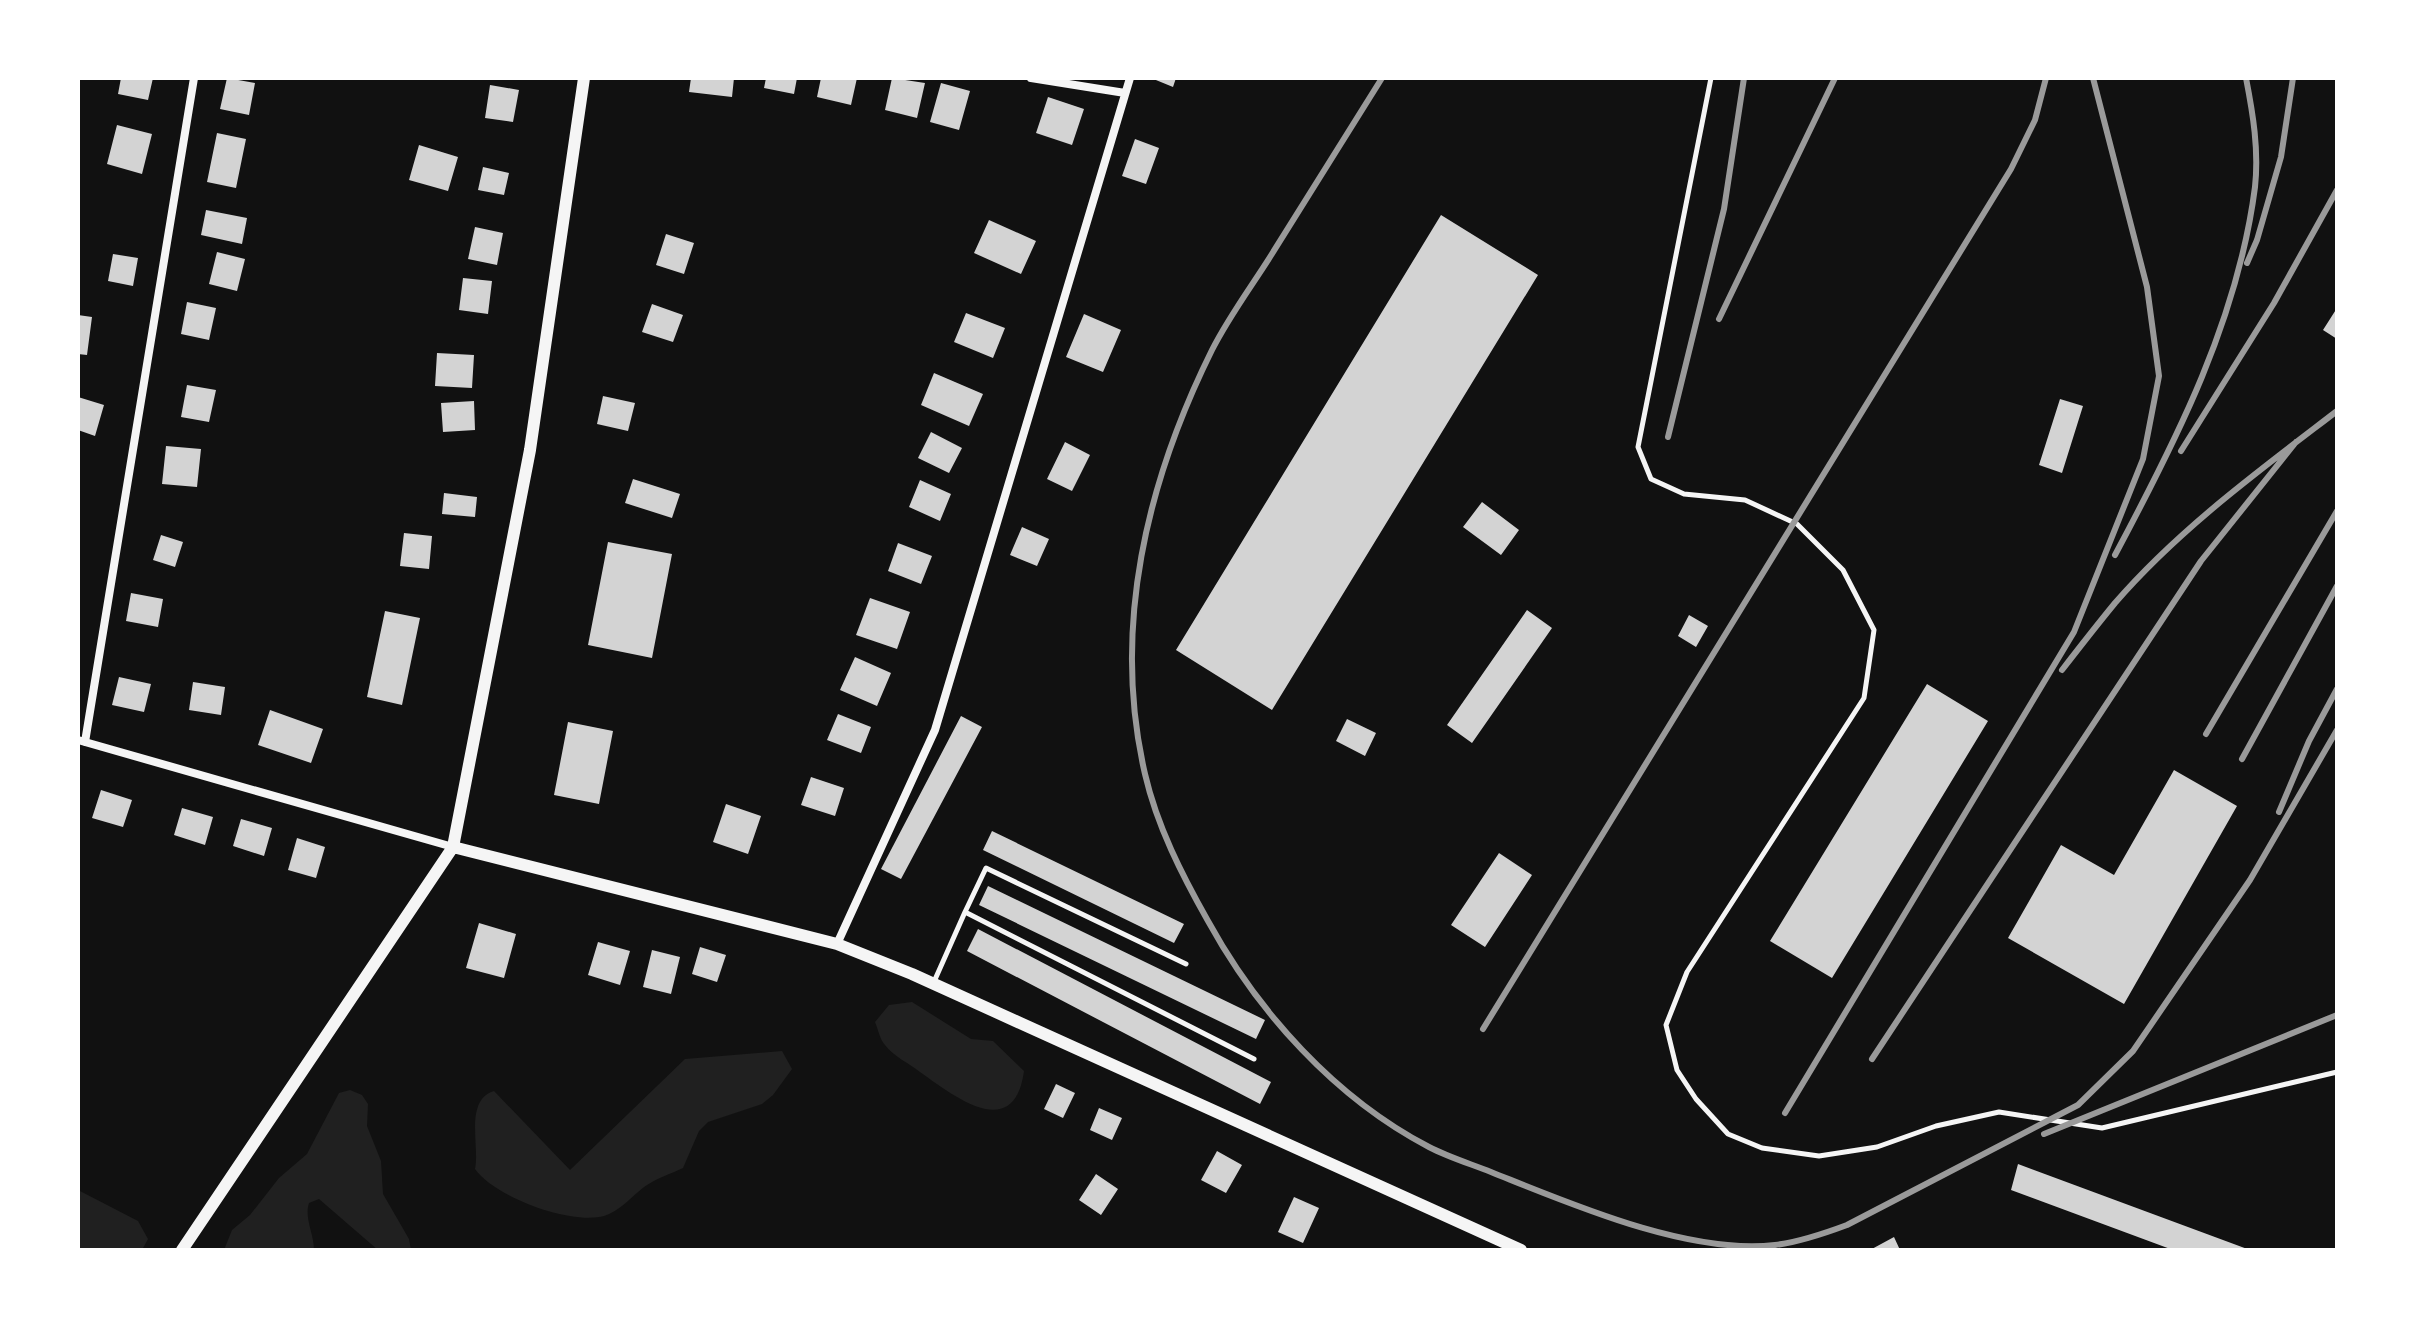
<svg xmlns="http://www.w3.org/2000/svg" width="2415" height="1328" viewBox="0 0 2415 1328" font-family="'Alegreya Sans',sans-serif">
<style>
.green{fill:#202020}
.building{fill:#d3d3d3}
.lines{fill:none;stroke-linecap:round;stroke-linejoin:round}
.service{stroke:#f5f5f5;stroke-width:5}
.minor{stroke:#f5f5f5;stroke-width:8}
.tertiary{stroke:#f5f5f5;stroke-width:12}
.rail{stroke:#9a9a9a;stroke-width:6}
</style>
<rect width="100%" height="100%" fill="#111"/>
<path class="green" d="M912 1002 971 1039 993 1041 1024 1071C1014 1144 954 1096 920 1072 910 1064 893 1056 885 1045 880 1040 878 1029 875 1022L889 1005Z
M782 1051 792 1069 773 1095 762 1104 708 1122 699 1131 683 1168C670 1174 655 1179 644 1187 631 1197 620 1211 604 1216 570 1225 495 1197 475 1169 480 1147 464 1100 494 1091L570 1170 685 1059Z
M350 1090 362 1095 368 1104 367 1126 381 1161 383 1194 409 1239 411 1250H378L319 1199 309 1203C304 1218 314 1234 314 1250H224L232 1230 250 1215 279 1178 307 1154 339 1093Z
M78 1190 138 1221 148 1239 142 1250H78Z"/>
<path class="building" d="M121 78H153L148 100 118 94Z
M227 78 255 83 249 115 220 109Z
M691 78H734L732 97 689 92Z
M766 78H797L794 94 764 88Z
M821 78H857L851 105 817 97Z
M892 78 925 83 917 118 885 110Z
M1151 78H1176L1173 87Z
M941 83 970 91 959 130 930 122Z
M490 85 519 90 513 122 485 118Z
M1048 97 1084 109 1072 145 1036 133Z
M117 125 152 134 142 174 107 164Z
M217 133 246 139 236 188 207 182Z
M1135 139 1159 148 1146 184 1122 176Z
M419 145 458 157 448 191 409 180Z
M483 167 509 173 504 195 478 190Z
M206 210 247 218 242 244 201 235Z
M1441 215 1538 275 1272 710 1176 650Z
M989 220 1036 241 1021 274 974 253Z
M475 227 503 233 497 265 468 259Z
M666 234 694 243 684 274 656 265Z
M217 252 245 259 237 291 209 284Z
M113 254 138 258 133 286 108 281Z
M463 278 492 281 488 314 459 310Z
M187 302 216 308 209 340 181 334Z
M652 304 683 315 673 342 642 332Z
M2337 308V339L2323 330Z
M966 313 1005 328 993 358 954 342Z
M1084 314 1121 330 1103 372 1066 357Z
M78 315 92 317 87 355 78 354Z
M437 353 474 355 472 388 435 386Z
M934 373 983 394 969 426 921 405Z
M187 385 216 390 209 422 181 417Z
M603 396 635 403 628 431 597 424Z
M78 397 104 405 95 436 78 430Z
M2060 399 2083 406 2062 473 2039 465Z
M474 401 475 430 443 432 441 403Z
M931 432 962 448 949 473 918 458Z
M1065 442 1090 455 1072 491 1047 479Z
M166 446 201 449 197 487 162 484Z
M633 479 680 494 672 518 625 503Z
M920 480 951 494 940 521 909 507Z
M444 493 477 497 475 517 442 514Z
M1482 502 1519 530 1501 555 1463 527Z
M1022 527 1049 539 1037 566 1010 555Z
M404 533 432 536 429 569 400 566Z
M161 535 183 542 175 567 153 560Z
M608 542 672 554 652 658 588 645Z
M898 543 932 556 921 584 888 571Z
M131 593 163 599 158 627 126 621Z
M870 598 910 612 897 649 856 635Z
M1527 610 1552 628 1472 743 1447 725Z
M385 611 420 618 402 705 367 697Z
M1689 615 1708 626 1696 647 1678 636Z
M855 657 891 673 877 706 840 690Z
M119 677 151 684 144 712 112 705Z
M193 682 225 687 221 715 189 710Z
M1927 684 1988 721 1832 978 1770 941Z
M270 710 323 729 311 763 258 745Z
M838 714 871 727 861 753 827 740Z
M961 716 982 727 901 879 881 869Z
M1347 719 1376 733 1365 756 1336 741Z
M568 722 613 731 599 804 554 795Z
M2174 770 2237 806 2124 1004 2008 938 2061 845 2114 875Z
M811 777 844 788 835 816 801 805Z
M101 790 132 800 123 827 92 818Z
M726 804 761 816 748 854 713 842Z
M182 808 213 817 205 845 174 835Z
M241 819 272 828 264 856 233 846Z
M992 831 1184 924 1174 943 983 850Z
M297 838 325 847 316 878 288 870Z
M1499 853 1532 875 1485 947 1451 925Z
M988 886 1265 1020 1256 1039 979 905Z
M479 923 516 934 504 978 466 968Z
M978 929 1271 1082 1260 1104 967 951Z
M598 942 630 951 620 985 588 975Z
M700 947 726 955 717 982 692 974Z
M652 950 680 957 671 994 643 987Z
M1056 1084 1075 1093 1063 1118 1044 1109Z
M1099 1108 1122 1118 1112 1140 1090 1130Z
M1217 1151 1242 1165 1226 1193 1201 1180Z
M2018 1164 2250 1250H2173L2011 1190Z
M1096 1174 1118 1189 1101 1215 1079 1200Z
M1294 1197 1319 1208 1303 1243 1278 1232Z
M1894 1237 1900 1250H1870Z"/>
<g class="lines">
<path class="service" d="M1711 78 1638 447 1651 479 1684 494 1745 500 1797 524 1843 570 1874 630 1864 698 1687 972 1666 1025 1677 1070 1696 1099 1728 1134 1762 1148 1819 1156 1877 1147 1936 1126 1999 1112 2102 1128 2337 1072
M965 912 986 868 1186 964
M933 984 965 912 1254 1059"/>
<path class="minor" d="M1031 78 1125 93
M78 740 453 847
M85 742 194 78
M837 944 935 730 1130 78"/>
<path class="tertiary" d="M453 847 837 944 912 974 1521 1250
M182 1250 453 847 530 450 584 78"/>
<path class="rail" d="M1382 78C1345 138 1307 197 1270 257 1251 287 1228 318 1212 350 1147 481 1111 628 1145 774 1157 826 1182 875 1208 921 1258 1012 1335 1098 1429 1147 1448 1157 1471 1164 1491 1172 1571 1204 1688 1255 1775 1245 1800 1242 1823 1234 1847 1225L2078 1105 2133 1051 2250 880 2337 730
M2247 263 2257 240 2281 157 2293 78
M1719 319 1835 78
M1668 437 1724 209 1744 78
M2181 451 2274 303 2337 190
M2115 555C2177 439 2238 319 2255 187 2259 150 2253 114 2246 78
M2062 670C2079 648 2097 625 2115 603 2179 529 2260 470 2337 411
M2206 734 2337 511
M2242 759 2337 586
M2279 812 2309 741 2337 689
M1483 1029 2011 169 2035 120 2046 78
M1872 1059 2201 561 2296 442
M1785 1113 2074 632 2143 459 2159 376 2147 287 2093 78
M2044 1134 2337 1015"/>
</g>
<rect width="2415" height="1328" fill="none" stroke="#ffffff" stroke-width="160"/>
</svg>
